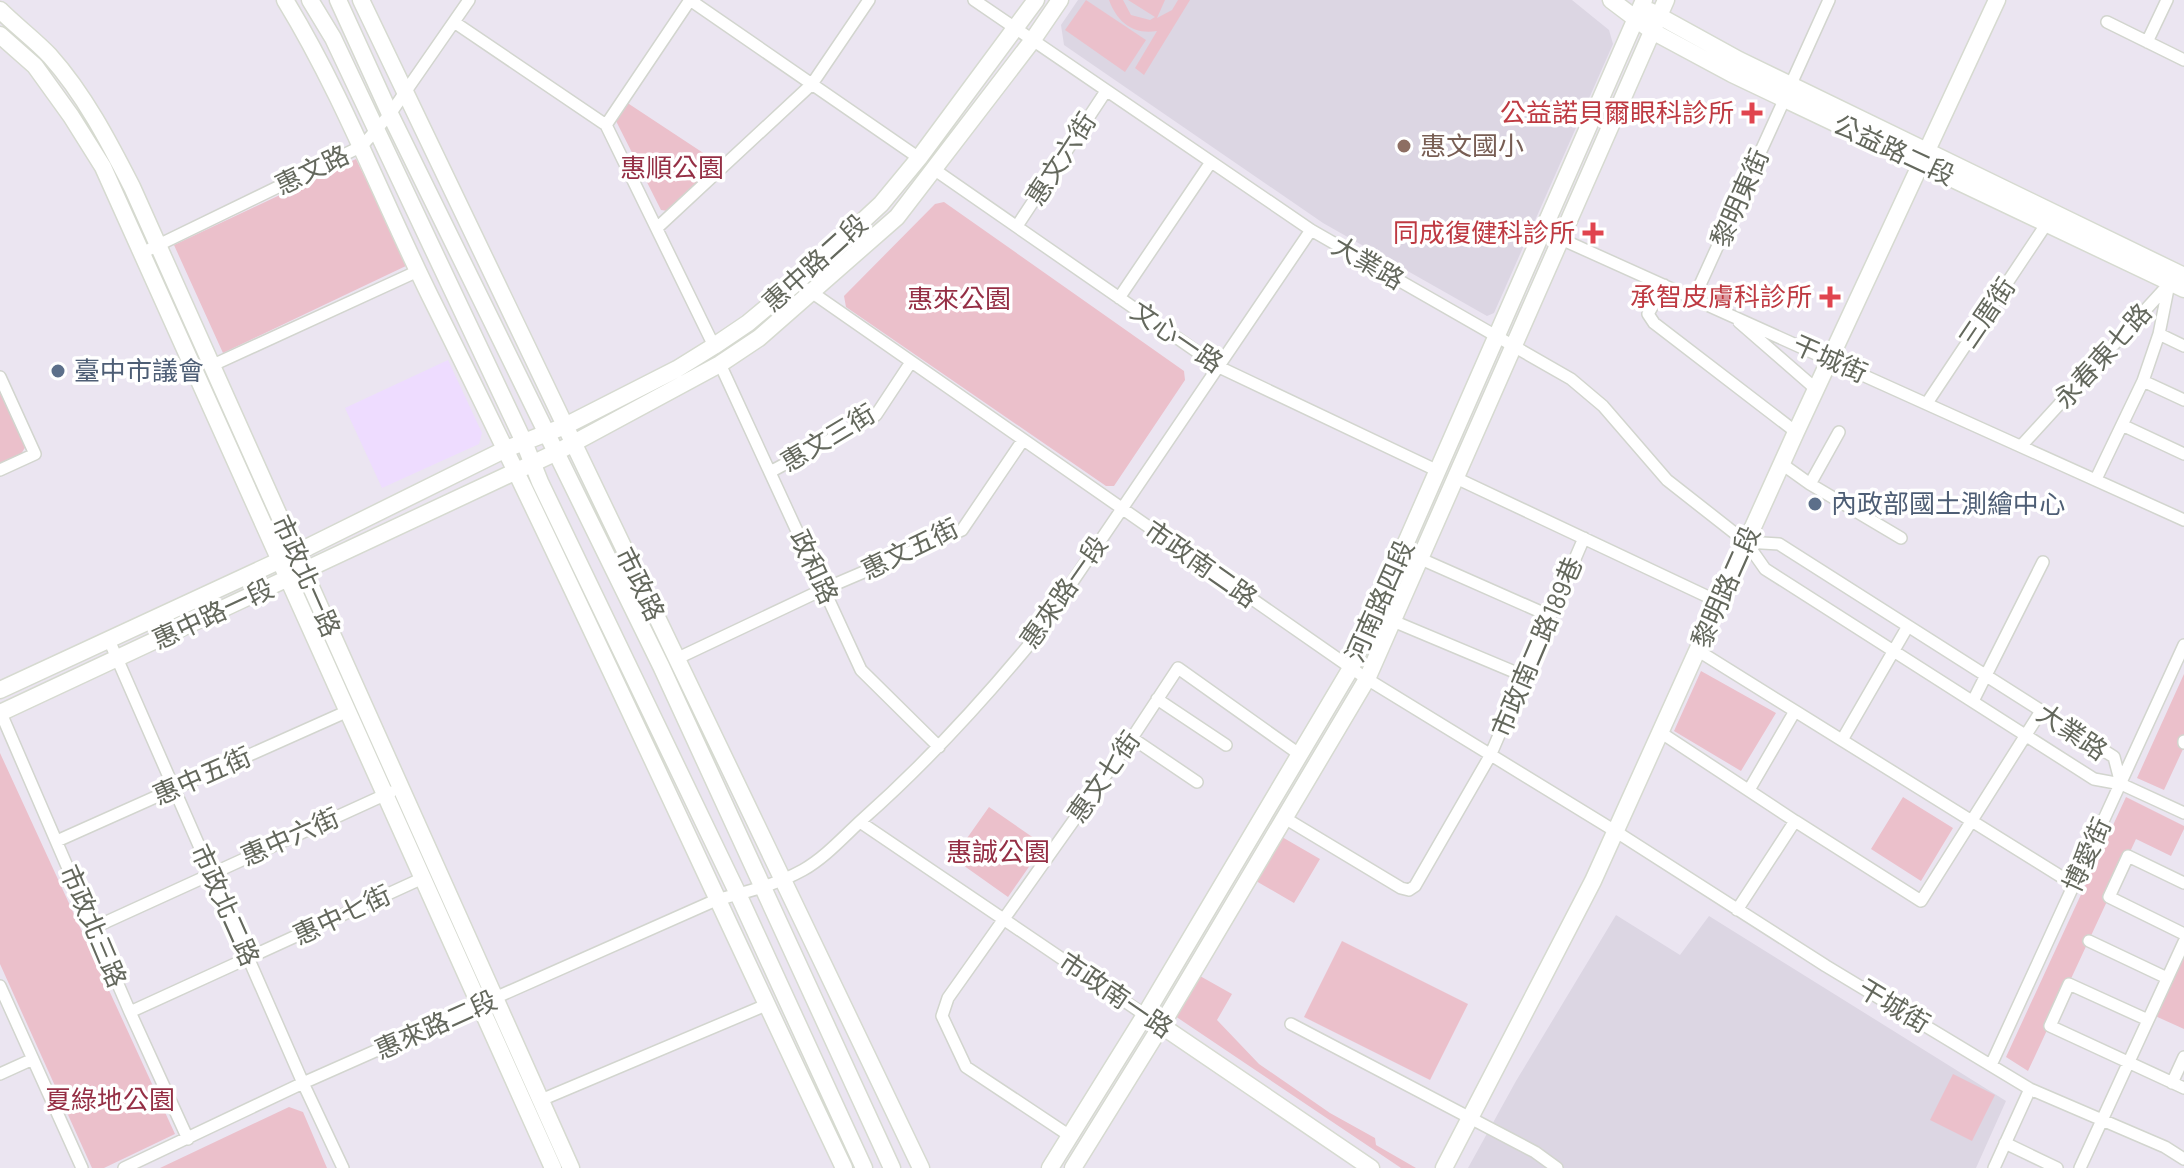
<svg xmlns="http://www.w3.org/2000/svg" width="2184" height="1168" viewBox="0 0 2184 1168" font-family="Barlow,'Noto Sans TC',sans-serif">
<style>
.commercial{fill:#eedcff}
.education{fill:#dcd6e3}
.green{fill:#ebc0cb}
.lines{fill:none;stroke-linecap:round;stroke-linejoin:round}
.street-casing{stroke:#d2d5ce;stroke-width:14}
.secondary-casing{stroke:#d6dad0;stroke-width:19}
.street{stroke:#fff;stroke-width:11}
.secondary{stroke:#fff;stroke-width:16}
.health-dot{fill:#e0444e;stroke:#fff;stroke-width:3}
.education-dot{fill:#8d6e63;stroke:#fff;stroke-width:3}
.service-dot{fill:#5c6f8a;stroke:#fff;stroke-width:3}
.labels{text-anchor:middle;stroke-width:7;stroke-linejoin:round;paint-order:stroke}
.health-label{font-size:26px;fill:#be3a42;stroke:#fff;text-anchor:end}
.education-label{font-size:26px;fill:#785e54;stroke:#fff;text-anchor:start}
.street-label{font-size:26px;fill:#64685d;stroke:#fff}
.park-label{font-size:26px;fill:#952f45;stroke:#fff}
.service-label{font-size:26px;fill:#4e5e75;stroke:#fff;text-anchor:start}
</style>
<rect width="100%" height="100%" fill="#ebe5f1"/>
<path class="commercial" d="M448 360 482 433 479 444 382 488 345 408Z"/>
<path class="education" d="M1078 0H1572L1609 30 1613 44 1494 313 1487 316 1323 223 1064 45 1061 25Z
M1616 915 1680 955 1709 916 2006 1101 1976 1168H1468L1516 1081Z"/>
<path class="green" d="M1086 0 1146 40 1125 72 1065 30Z
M1109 0H1123L1131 15 1150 20 1155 17 1128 0H1165L1157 18 1172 10 1178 0H1190L1144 75 1135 68 1157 31C1133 35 1117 22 1109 0Z
M626 102 720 164 668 211 661 210 615 119Z
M356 159 408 265 223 353 174 245Z
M944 202 1184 371 1185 380 1114 486H1106L846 307 844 296 935 204Z
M0 390 26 446 21 454 0 464Z
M1701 671 1776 713 1741 771 1674 731Z
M2184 674V747L2164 790 2137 778Z
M0 753 175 1134 104 1168H92L0 964Z
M1903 797 1953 828 1921 881 1871 849Z
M2126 797 2184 826V829L2171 856 2136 839 2028 1071 2006 1057Z
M989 807 1044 845 1008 897 953 858Z
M1282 837 1320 859 1294 903 1256 881Z
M1342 941 1468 1004 1430 1080 1304 1017Z
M2184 947V1029L2153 1015Z
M1200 976 1232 994 1217 1020 1259 1064 1330 1113 1375 1138 1376 1145 1416 1168H1401L1175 1016Z
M1953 1074 1995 1095 1972 1141 1930 1120Z
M289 1107 303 1112 327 1168H160Z"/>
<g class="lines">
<g class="street-casing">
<path id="street" d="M690 0 919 158
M974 0 1311 230 1571 379 1603 406 1667 480 1746 542 1765 569 2094 779 2121 784 2184 813
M454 22 606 125 714 346
M2107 22 2184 60
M2147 42 2167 0
M1791 84 1829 0
M606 125 690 0
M935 170 1219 367 1438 471
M1017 226 1106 91
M658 227 812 84 869 0
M1561 239 2184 520
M142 253 362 146 390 114 469 0
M1664 285 1648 314 1654 323 1796 432
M807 289 1367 679 1615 831 1826 966 2030 1089 2165 1147 2184 1159
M1119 298 1211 162
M1694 298 1785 98
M1739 322 1817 390
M2159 334 2184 346
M720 364 861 670 939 747
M213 365 418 271
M0 377 35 454 0 470
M2143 381 2184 400
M1927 403 2047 223
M2122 425 2184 454
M2022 445 2170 283
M1782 464 1810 484 1901 538
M770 472 876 415 911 362
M1456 478 1719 602
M2096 479 2143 381 2159 334 2169 284
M1810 484 1839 432
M1746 542 1779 544 2114 757 2121 784
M1421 559 1550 616
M1393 621 1524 676
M109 640 303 1083 343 1168
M1697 650 1795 711 1749 790
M676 659 824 589 962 530 1023 440
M1157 699 1226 745
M1973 701 2043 562
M0 711 130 1012 188 1139
M1795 711 2073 884
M1660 732 1795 821 1737 910
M1132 738 1197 782
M1842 740 1908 626
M2184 741V743
M1283 817 1401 888 1409 890 1415 886 1490 756 1584 538
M1795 821 1921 901 2041 711
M860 822 1145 1015
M57 841 348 711
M2184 883 2128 856 2109 897 2184 934
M93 928 391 792
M2089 941 2167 978
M0 986 82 1168
M130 1012 423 878
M2148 1020 2069 984 2050 1026 2184 1088
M1291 1024 1535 1152 1557 1168
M1991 1065 2184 645
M0 1074 33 1059
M2172 1083 2184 1057
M541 1100 766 1005
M1070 1136 966 1067 942 1016 948 998 1132 738 1178 668 1299 754
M2005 1143 2057 1168
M124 1168 303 1083 716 900C746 892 776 885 803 870 826 857 845 835 864 818 926 763 981 703 1033 640L1311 230
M1994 1168 2030 1089
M2080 1168 2184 942"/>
</g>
<g class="secondary-casing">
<path id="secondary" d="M285 0C343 95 382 199 431 298 574 585 706 878 844 1168
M310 0 333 38 524 442 540 482 738 894 864 1168
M338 0 390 114 661 666 892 1168
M361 0 921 1168
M1611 0 1652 31 1732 74 2184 289
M0 10C16 26 35 40 50 56 84 94 109 142 132 187L571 1168
M1650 11 1739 60 2184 276
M0 35 35 66 71 116 103 167 553 1168
M0 690 296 553 506 449 565 426 677 369 714 346 748 323 797 282 881 204 919 158 1036 0
M0 713 557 452 720 364 759 338 897 217 1032 41 1060 0
M1153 1020 1371 1168
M1050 1168 1145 1015 1351 668 1644 0
M1073 1168 1161 1026 1367 679 1666 0
M1444 1168 1593 881 1796 432 1997 0"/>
</g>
<use href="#street" class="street"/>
<use href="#secondary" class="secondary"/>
</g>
<g class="health-dot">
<path d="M1748 101h8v8h8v8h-8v8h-8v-8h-8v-8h8z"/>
<path d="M1589 221h8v8h8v8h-8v8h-8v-8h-8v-8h8z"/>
<path d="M1826 285h8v8h8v8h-8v8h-8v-8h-8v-8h8z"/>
</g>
<circle class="education-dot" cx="1404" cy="146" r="8"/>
<g class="service-dot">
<circle cx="58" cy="371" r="8"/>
<circle cx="1815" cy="504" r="8"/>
</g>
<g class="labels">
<g class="health-label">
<text x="1734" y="122">公益諾貝爾眼科診所</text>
<text x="1575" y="242">同成復健科診所</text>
<text x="1812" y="306">承智皮膚科診所</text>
</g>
<g class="education-label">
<text x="1420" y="155">惠文國小</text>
</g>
<g class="street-label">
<text transform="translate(1894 150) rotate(25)" y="9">公益路二段</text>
<text transform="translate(1061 159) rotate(-57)" y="9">惠文六街</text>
<text transform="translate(312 170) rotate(-26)" y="9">惠文路</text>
<text transform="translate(1740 198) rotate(-66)" y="9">黎明東街</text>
<text transform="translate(815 263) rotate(-42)" y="9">惠中路二段</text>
<text transform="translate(1368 263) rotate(30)" y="9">大業路</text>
<text transform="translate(1987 313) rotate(-56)" y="9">三厝街</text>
<text transform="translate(1177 337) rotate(34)" y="9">文心一路</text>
<text transform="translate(2103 356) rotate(-48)" y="9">永春東七路</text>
<text transform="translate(1830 359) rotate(24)" y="9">干城街</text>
<text transform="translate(828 438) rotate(-31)" y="9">惠文三街</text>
<text transform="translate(910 549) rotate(-26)" y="9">惠文五街</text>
<text transform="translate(1201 564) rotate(35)" y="9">市政南二路</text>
<text transform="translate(814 567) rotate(65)" y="9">政和路</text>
<text transform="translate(306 576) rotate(66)" y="9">市政北一路</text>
<text transform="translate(640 584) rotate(64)" y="9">市政路</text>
<text transform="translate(1726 587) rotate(-66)" y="9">黎明路二段</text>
<text transform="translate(1064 592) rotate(-55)" y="9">惠來路一段</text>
<text transform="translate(1380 601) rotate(-66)" y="9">河南路四段</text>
<text transform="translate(213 614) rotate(-25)" y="9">惠中路一段</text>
<text transform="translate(1537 647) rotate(-67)" y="9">市政南二路189巷</text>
<text transform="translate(2072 732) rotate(34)" y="9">大業路</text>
<text transform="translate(202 776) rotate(-24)" y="9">惠中五街</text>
<text transform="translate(1104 777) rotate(-55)" y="9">惠文七街</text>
<text transform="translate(290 837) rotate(-24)" y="9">惠中六街</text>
<text transform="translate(2087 855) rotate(-65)" y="9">博愛街</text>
<text transform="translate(225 905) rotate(66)" y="9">市政北二路</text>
<text transform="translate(342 915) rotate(-25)" y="9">惠中七街</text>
<text transform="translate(93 926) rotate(67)" y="9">市政北三路</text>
<text transform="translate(1116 995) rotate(34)" y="9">市政南一路</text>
<text transform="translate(1894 1006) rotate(31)" y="9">干城街</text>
<text transform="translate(436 1025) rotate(-24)" y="9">惠來路二段</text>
</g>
<g class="park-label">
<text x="672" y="177">惠順公園</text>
<text x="959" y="308">惠來公園</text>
<text x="998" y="861">惠誠公園</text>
<text x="110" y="1109">夏綠地公園</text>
</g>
<g class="service-label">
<text x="74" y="380">臺中市議會</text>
<text x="1831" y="513">內政部國土測繪中心</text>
</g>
</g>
</svg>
